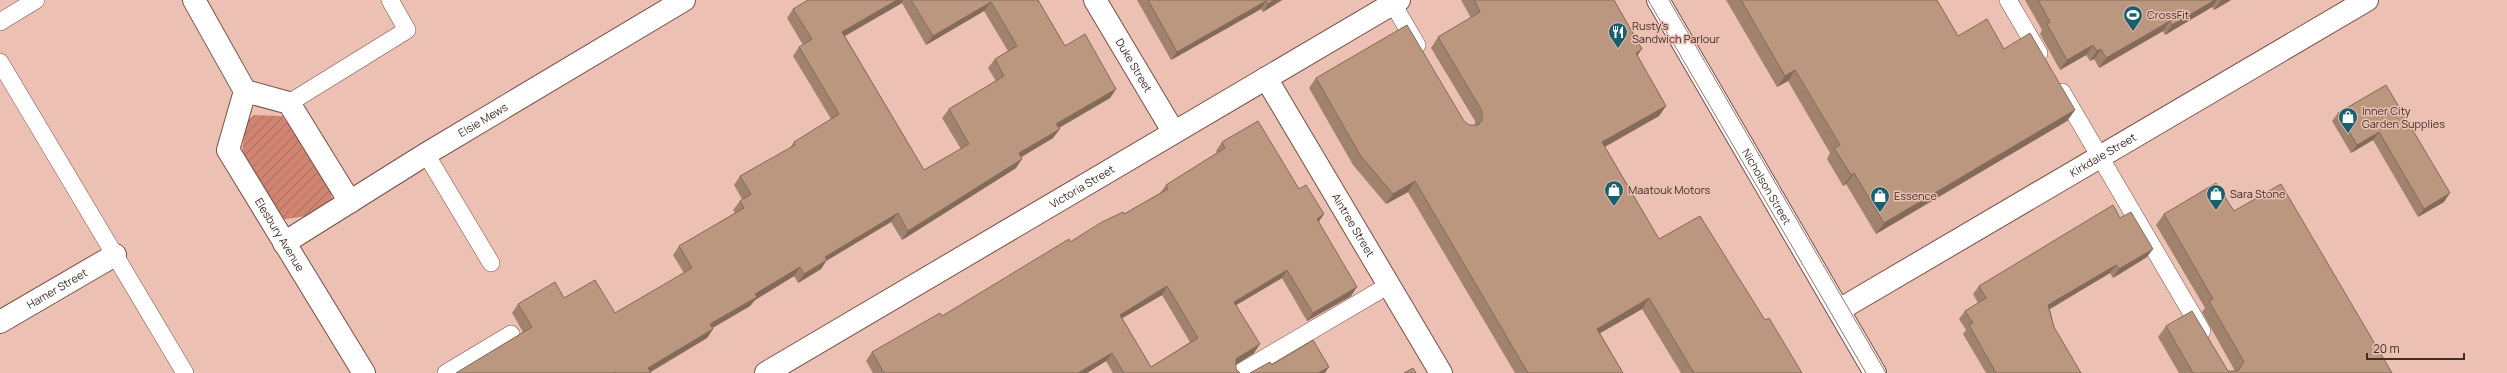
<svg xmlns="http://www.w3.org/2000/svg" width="2507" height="373" viewBox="0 0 2507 373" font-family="Manrope,sans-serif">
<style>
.garden{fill:url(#garden-furrows)}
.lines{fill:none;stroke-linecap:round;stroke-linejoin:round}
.lane-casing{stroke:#775047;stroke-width:18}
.street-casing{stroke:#775047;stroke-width:24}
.primary-casing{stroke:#775047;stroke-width:24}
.lane{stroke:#fff;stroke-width:17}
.street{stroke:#fff;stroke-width:22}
.primary{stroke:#fff;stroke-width:22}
.tram{stroke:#93746c;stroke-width:1}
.wall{fill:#a1826d;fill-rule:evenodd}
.shaded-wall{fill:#836a59}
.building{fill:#bb977f;stroke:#836a59;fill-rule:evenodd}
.labels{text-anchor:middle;stroke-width:3;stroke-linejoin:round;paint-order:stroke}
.poi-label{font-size:11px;fill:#3e2d28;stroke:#edc0b4;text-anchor:start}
.street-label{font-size:11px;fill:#3e2d28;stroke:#edc0b4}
</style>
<defs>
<pattern id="garden-furrows" width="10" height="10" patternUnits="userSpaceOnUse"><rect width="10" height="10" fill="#cf8471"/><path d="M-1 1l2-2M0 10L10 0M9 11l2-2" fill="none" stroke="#a96c5d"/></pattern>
</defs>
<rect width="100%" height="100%" fill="#edc0b4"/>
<path class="garden" d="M254 115 282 116C300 140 331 168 332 200L307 216 279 220 241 160 246 122Z"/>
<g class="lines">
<g class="lane-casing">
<path id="lane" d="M2008 0 2039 53
M1393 4 1417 45
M0 22 36 0
M0 62 185 373
M2062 92 2202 331
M289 103 407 30 390 0
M426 154 491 263
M446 373 511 334
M1239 373 1389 285"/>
</g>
<g class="street-casing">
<g id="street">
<path id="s1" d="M194 0 245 91 228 150 364 373"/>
<path id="s2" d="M1095 0 1173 131"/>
<path id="s3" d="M1266 78 1441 373"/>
<path d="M245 91 289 103 350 202"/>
<path id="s4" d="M284 243 426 154 684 0"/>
<path id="s5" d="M1839 310 2367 0"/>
<path id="s6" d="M0 322 115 255"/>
<path id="s7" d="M766 373 1399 0"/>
</g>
</g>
<g class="primary-casing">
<g id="primary">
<path id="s8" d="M1658 0 1875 373"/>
</g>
</g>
<use href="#lane" class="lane"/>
<use href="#street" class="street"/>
<use href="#primary" class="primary"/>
<path class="tram" d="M1648 0 1866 373
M1669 0 1886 373"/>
</g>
<path class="wall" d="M808 0H1038L1065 46 1116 89 1110 98 1059 128 1053 138 1021 157 1016 168 902 240 891 222 826 261 821 269 798 283 794 276 755 300 750 306 712 328 713 329 707 338 651 372V373H456L523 332 512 313 518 304 564 298 615 313 684 273 673 255 679 246 735 213 733 210 740 201 742 199 734 185 740 176 789 149 794 142 831 119 793 56 799 47 803 45 787 18 793 9ZM902 3 926 45 984 11 1008 51 995 59 988 68 996 81 949 109 942 118 961 149 924 170 845 36Z
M1137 0H1282L1263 12 1261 9 1171 60Z
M1461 0H1614L1637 56 1666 106 1659 116 1605 147 1659 239 1765 320 1802 373H1681L1642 309 1600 333 1623 373H1515L1408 192 1386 204 1353 165 1309 88 1316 78 1464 121 1469 125H1475V121L1431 48 1438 37 1471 18Z
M1726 0H1937L1958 36 2004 49 2075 110 2067 121 1876 234 1846 184 1843 186 1827 159 1830 153 1788 81 1777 87Z
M2025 0H2231L2214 10 2212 7 2165 35 2163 31 2099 68 2094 59 2090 61 2086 55 2060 70 2040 34 2042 30Z
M2386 85 2444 202 2418 217 2373 140 2351 153 2332 121 2338 113Z
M1222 142 1318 222 1351 296 1307 321 1282 278 1236 305 1254 353 1236 364V369L1240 373H1113L1106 361 1087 373H873L866 361 872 352 942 316 1070 242 1124 214 1160 193 1166 185 1217 153 1216 151ZM1162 295 1190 342 1151 367 1122 318Z
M2234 211 2392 373H2179L2158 337 2166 326 2228 371H2235L2202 312 2205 308 2156 225 2164 214Z
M2147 257 2113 278 2110 273 2050 309 2054 327 2081 373H1986L1963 334 1966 330 1959 319 1965 311 1978 303 1973 294 1979 286Z"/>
<path class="shaded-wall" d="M897 0H903L902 3 836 41 842 32Z
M1274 0H1282L1263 12 1268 4Z
M2215 0H2217L2212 7 2165 35 2172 25Z
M2221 0H2231L2214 10Z
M1266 1 1261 9 1171 60 1177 52Z
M991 2 984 11 926 45 933 36Z
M2170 21 2163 31 2099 68 2106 58Z
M2093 45 2086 55 2060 70 2067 60Z
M1642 49 1635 59 1636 53Z
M2101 49 2094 59 2090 61 2097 51Z
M1795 70 1788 81 1777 87 1785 76Z
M1116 89 1110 98 1050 133 1056 124Z
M1666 106 1659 116 1595 152 1602 142Z
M2075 110 2067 121 1876 234 1884 223Z
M1060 129 1053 138 1013 162 1019 153Z
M2379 132 2373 140 2351 153 2357 145Z
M1022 159 1016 168 902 240 908 231Z
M1854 173 1846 184 1843 186 1851 175Z
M1415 181 1408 192 1386 204 1393 194Z
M2450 193 2444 202 2418 217 2424 209Z
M898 213 891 222 826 261 821 269 798 283 804 274 825 257Z
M1324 214 1318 223 1317 219Z
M2153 249 2147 257 2113 278 2119 269Z
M2116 265 2110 273 2043 313 2048 305Z
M800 267 794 276 755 300 750 306 704 333 710 324 755 294Z
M1287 270 1282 278 1228 310 1234 302Z
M1167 286 1162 295 1114 323 1120 315Z
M1357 287 1351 296 1307 321 1313 313Z
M1649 298 1642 309 1590 339 1597 329Z
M713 329 707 338 648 373V368Z
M1260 344 1254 353 1231 368 1236 359Z
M1112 353 1106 361 1087 373H1078Z
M1329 367 1325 373H1318Z"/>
<path class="building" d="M808 0H897L842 32 924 170 969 144 949 109 1004 76 995 59 1017 46 991 2 933 36 911 0H1038L1065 46 1085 34 1116 89 1056 124 1060 129 1019 153 1022 159 908 231 898 213 825 257 827 260 804 274 800 267 755 294 757 297 710 324 713 329 648 368 651 373H615V372L613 373H456L532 327 518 304 555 282 564 298 595 280 615 313 692 268 679 246 744 208 740 201 751 194 740 176 795 145 794 142 839 114 799 47 812 39 793 9Z
M1148 0H1274L1268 4 1266 1 1177 52Z
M1474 0H1614L1642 49 1636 53 1666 106 1602 142 1659 239 1700 216 1765 320 1769 318 1802 373H1694L1649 298 1597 329 1623 373H1528L1415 181 1393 194 1360 155 1316 78 1407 25 1464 121 1469 125H1478L1482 120V111L1438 37 1480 12Z
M1741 0H1937L1958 36 1987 19 2004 49 2030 33 2075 110 1884 223 1854 173 1851 175 1834 148 1840 145 1795 70 1785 76Z
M2038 0H2215L2172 25 2170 21 2106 58 2101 49 2097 51 2093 45 2067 60 2047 24 2050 22Z
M2386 85 2450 193 2424 209 2379 132 2357 145 2338 113Z
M1258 121 1299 189 1306 185 1324 214 1317 219 1357 287 1313 313 1287 270 1234 302 1260 344 1236 359V369L1240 373H1124L1112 353 1078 373H884L872 352 940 313 942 316 1069 239 1070 242 1102 222 1123 212 1124 214 1168 189 1166 185 1225 148 1222 142ZM1167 286 1198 338 1151 367 1120 315Z
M2216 183 2234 211 2281 184 2392 373H2193L2166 326 2192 311 2228 371H2238L2244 362 2209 301 2213 299 2164 214Z
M2113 205 2120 218 2131 212 2153 249 2119 269 2116 265 2048 305 2054 327 2081 373H1996L1969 325 1973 323 1965 311 1986 298 1979 286Z
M1313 340 1329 367 1318 373H1250L1270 362 1272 365Z
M1413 368 1416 373H1404Z"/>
<defs>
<g id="stadium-pin" transform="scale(1)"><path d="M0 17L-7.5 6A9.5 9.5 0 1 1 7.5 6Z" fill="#18606f" stroke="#edc0b4"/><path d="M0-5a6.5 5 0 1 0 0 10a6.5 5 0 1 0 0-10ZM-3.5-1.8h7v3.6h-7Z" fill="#fff"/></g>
<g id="restaurant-pin" transform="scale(1)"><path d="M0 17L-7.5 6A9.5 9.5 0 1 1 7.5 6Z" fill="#18606f" stroke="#edc0b4"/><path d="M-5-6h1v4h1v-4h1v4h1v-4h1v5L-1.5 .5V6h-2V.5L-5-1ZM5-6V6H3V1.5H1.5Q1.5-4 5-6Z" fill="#fff"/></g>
<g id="shop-pin" transform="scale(1)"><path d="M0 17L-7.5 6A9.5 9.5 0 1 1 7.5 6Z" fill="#18606f" stroke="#edc0b4"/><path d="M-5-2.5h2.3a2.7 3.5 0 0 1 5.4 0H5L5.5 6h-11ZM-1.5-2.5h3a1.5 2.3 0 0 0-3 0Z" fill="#fff"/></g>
</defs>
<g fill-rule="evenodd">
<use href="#stadium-pin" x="2133" y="15"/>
<use href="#restaurant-pin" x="1618" y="32"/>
<use href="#shop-pin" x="2348" y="117"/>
<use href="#shop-pin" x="1614" y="190"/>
<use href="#shop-pin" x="2216" y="194"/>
<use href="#shop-pin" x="1880" y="196"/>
</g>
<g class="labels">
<g class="poi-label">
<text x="2147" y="19">CrossFit</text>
<text x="1632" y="30">Rusty's<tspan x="1632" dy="13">Sandwich Parlour</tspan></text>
<text x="2362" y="115">Inner City<tspan x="2362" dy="13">Garden Supplies</tspan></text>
<text x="1628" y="194">Maatouk Motors</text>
<text x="2230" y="198">Sara Stone</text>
<text x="1894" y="200">Essence</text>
</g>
<g class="street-label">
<text dy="4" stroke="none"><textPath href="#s2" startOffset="76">Duke Street</textPath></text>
<text dy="4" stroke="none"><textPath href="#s4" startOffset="234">Elsie Mews</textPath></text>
<text dy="4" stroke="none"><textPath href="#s5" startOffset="306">Kirkdale Street</textPath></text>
<text dy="4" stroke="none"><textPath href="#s7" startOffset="367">Victoria Street</textPath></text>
<text dy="4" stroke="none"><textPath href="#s8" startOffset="216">Nicholson Street</textPath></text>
<text dy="4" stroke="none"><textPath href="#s3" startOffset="171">Aintree Street</textPath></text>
<text dy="4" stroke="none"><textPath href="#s1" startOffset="265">Elesbury Avenue</textPath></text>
<text dy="4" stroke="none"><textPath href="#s6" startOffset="66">Hamer Street</textPath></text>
</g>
</g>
<path d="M2367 353v6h97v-6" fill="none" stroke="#3e2d28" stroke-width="2"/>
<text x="2373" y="353" font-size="12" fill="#3e2d28" stroke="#edc0b4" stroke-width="3" paint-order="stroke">20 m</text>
</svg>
